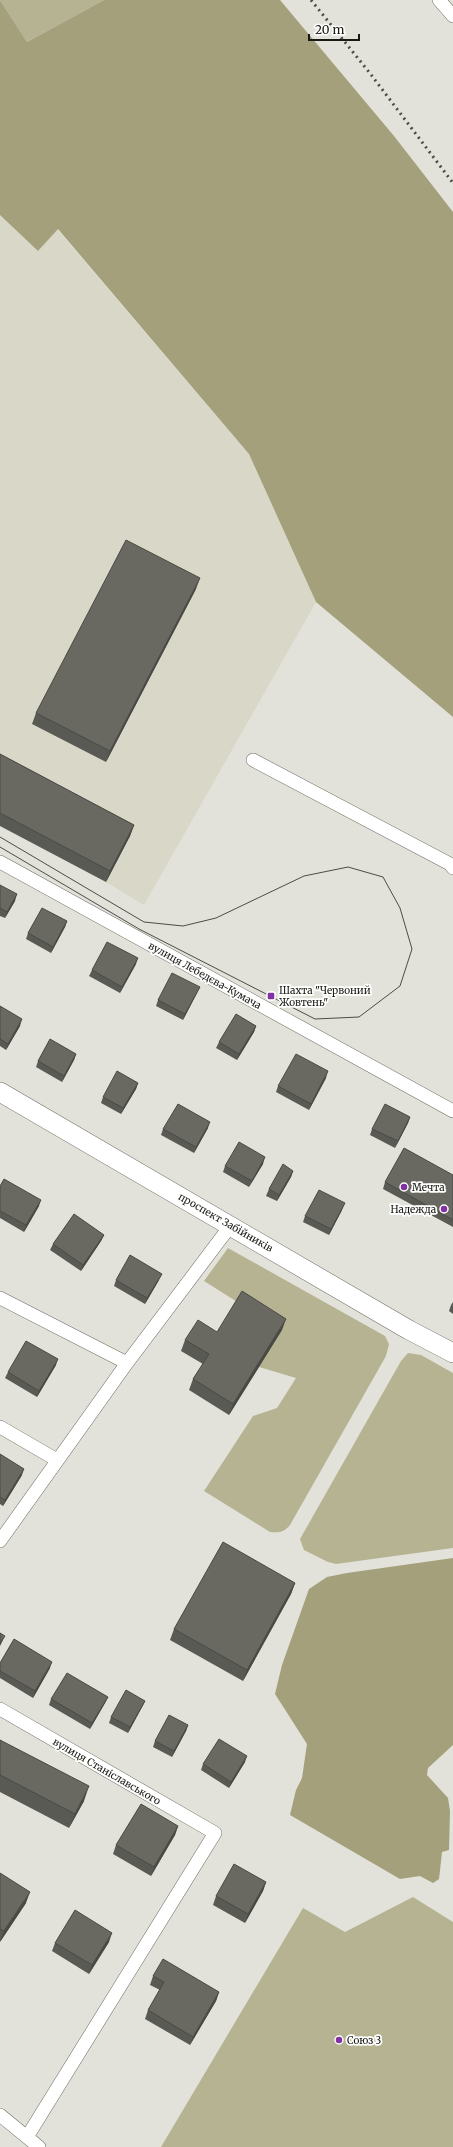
<svg xmlns="http://www.w3.org/2000/svg" width="453" height="2147" viewBox="0 0 453 2147" font-family="Merriweather,serif">
<style>
.built{fill:#d9d8c8}
.green{fill:#b5b392}
.forest{fill:#a3a07b}
.lines{fill:none;stroke-linecap:round;stroke-linejoin:round}
.minor-casing{stroke:#6d6d65;stroke-width:14}
.secondary-casing{stroke:#6d6d65;stroke-width:20}
.minor{stroke:#fff;stroke-width:13}
.secondary{stroke:#fff;stroke-width:19}
.tram{stroke:#4c4c48;stroke-width:1}
.rail{stroke:#4c4c48;stroke-width:3;stroke-dasharray:2 4;stroke-linecap:butt}
.wall{fill:#5a5a54}
.shaded-wall{fill:#4a4a45}
.building{fill:#696962;stroke:#4a4a45}
.poi-dot{fill:#8131a1;stroke:#fffffe;stroke-width:1.5}
.labels{text-anchor:middle;stroke-width:3.5;stroke-linejoin:round;paint-order:stroke}
.street-label{font-size:10px;fill:#181815;stroke:#fffffe}
.poi-label{font-size:10px;fill:#181815;stroke:#fffffe;text-anchor:start}
</style>
<rect width="100%" height="100%" fill="#e2e2da"/>
<path class="built" d="M0 215 38 251 57 229 249 454 316 602 144 905 106 882 0 826Z"/>
<path class="green" d="M0 0H104L27 42Z
M228 1248 385 1336 389 1344 386 1356 290 1525C284 1532 280 1533 270 1532L204 1491 253 1416 277 1408 296 1378 259 1367 282 1330 204 1281Z
M408 1353 421 1355 453 1373V1548L336 1564 328 1562 304 1550 300 1539 401 1361Z
M413 1897 453 1922V2147H161L303 1908 345 1932Z"/>
<path class="forest" d="M0 0 27 42 104 0H280L394 136 453 212V717L316 602 249 454 58 229 38 251 0 215Z
M453 1558V1745L428 1768 427 1775 448 1798 450 1811 449 1850 442 1852 439 1879 433 1883 420 1876 400 1879 290 1815 296 1790 302 1778 307 1744 275 1694 282 1665 309 1589 327 1577 347 1573Z"/>
<g class="lines">
<g class="minor-casing">
<path id="minor" d="M439 0 453 16
M253 760 450 864 453 868
M0 862 453 1111
M0 1298 127 1363
M0 1427 57 1460
M0 1541 127 1363 231 1225
M0 1709 215 1833 27 2137
M0 2115 39 2147"/>
</g>
<g class="secondary-casing">
<path id="secondary" d="M0 1092 409 1330 453 1353"/>
</g>
<use href="#minor" class="minor"/>
<use href="#secondary" class="secondary"/>
<path class="tram" d="M0 837 144 922 183 926 216 918 304 876 348 867 383 877 400 908 412 949 400 986 359 1017 315 1019 139 929 0 847"/>
<path class="rail" d="M311 0 369 72 453 183"/>
</g>
<path class="wall" d="M196 589 106 762 32 724 36 713Z
M0 754 134 825 130 836 106 882 0 826Z
M0 885 15 901 5 918 0 916Z
M67 921 65 927 51 953 26 939 28 933Z
M136 964 120 993 89 976 92 970Z
M197 993 183 1020 156 1006 158 1000Z
M0 1006 20 1026 6 1050 0 1046Z
M256 1026 254 1032 237 1060 216 1048 219 1042Z
M76 1054 74 1060 62 1082 36 1067 38 1061Z
M326 1078 309 1110 276 1092 278 1086Z
M138 1083 136 1089 121 1114 101 1103 103 1097Z
M410 1117 408 1123 395 1148 370 1135 372 1129Z
M208 1128 194 1153 161 1135 163 1129Z
M263 1164 249 1187 223 1172 225 1166Z
M293 1171 291 1177 277 1201 266 1196 269 1189Z
M453 1175V1227L383 1189 385 1182Z
M0 1186 39 1206 24 1232 0 1218Z
M342 1210 329 1235 303 1222 305 1216Z
M104 1235 101 1241 81 1271 50 1250 53 1244Z
M116 1280H159L145 1304 114 1286Z
M453 1302V1314L449 1311 451 1305Z
M282 1330 229 1415 189 1390 193 1379 203 1364 181 1351 185 1340 217 1332Z
M56 1365 37 1397 5 1378 8 1372Z
M0 1454 22 1475 3 1506 0 1504Z
M295 1583 291 1594 243 1681 170 1640 174 1629Z
M0 1663 50 1668 33 1698 0 1678Z
M108 1697 105 1703 90 1729 49 1705 51 1699Z
M145 1701 142 1707 128 1733 109 1723 111 1717Z
M188 1725 186 1731 172 1757 153 1747 155 1741Z
M0 1740 84 1801 69 1828 0 1792Z
M245 1762 229 1788 201 1770 203 1764Z
M178 1826 175 1835 151 1876 113 1854 116 1845Z
M0 1873 26 1903 0 1942Z
M266 1882 263 1891 245 1923 213 1905 216 1896Z
M109 1942 89 1974 52 1951 55 1943Z
M153 1976 219 1992 216 2001 190 2045 145 2019 148 2010 160 1990 150 1985Z"/>
<path class="shaded-wall" d="M200 578 196 589 106 762 110 751Z
M134 825 130 836 106 882 110 871Z
M17 894 15 901 5 918 7 912Z
M67 921 65 927 51 953 53 947Z
M138 958 136 964 120 993 122 987Z
M200 987 197 993 183 1020 185 1014Z
M22 1019 20 1026 6 1050 8 1044Z
M256 1026 254 1032 237 1060 239 1054Z
M76 1054 74 1060 62 1082 64 1076Z
M328 1071 326 1078 309 1110 311 1104Z
M138 1083 136 1089 121 1114 123 1108Z
M410 1117 408 1123 395 1148 398 1141Z
M210 1122 208 1128 194 1153 196 1147Z
M265 1157 263 1164 249 1187 252 1181Z
M293 1171 291 1177 277 1201 279 1195Z
M41 1200 39 1206 24 1232 26 1225Z
M345 1203 342 1210 329 1235 331 1229Z
M104 1235 101 1241 81 1271 83 1265Z
M162 1274 159 1280 145 1304 147 1298Z
M286 1319 282 1330 229 1415 233 1404Z
M58 1359 56 1365 37 1397 39 1391Z
M24 1469 22 1475 3 1506 5 1500Z
M295 1583 291 1594 243 1681 247 1670Z
M5 1636 0 1646V1643Z
M52 1662 50 1668 33 1698 35 1691Z
M108 1697 105 1703 90 1729 92 1723Z
M145 1701 142 1707 128 1733 130 1727Z
M188 1725 186 1731 172 1757 174 1751Z
M247 1756 245 1762 229 1788 231 1782Z
M89 1786 84 1801 69 1828 75 1814Z
M178 1826 175 1835 151 1876 154 1867Z
M266 1882 263 1891 245 1923 248 1914Z
M30 1892 26 1903 0 1942 4 1931Z
M112 1933 109 1942 89 1974 92 1965Z
M219 1992 216 2001 190 2045 193 2037Z"/>
<path class="building" d="M126 540 200 578 110 751 36 713Z
M0 754 134 825 110 871 0 813Z
M0 885 17 894 7 912 0 908Z
M42 908 67 921 53 947 28 933Z
M107 942 138 958 122 987 92 970Z
M172 973 200 987 185 1014 158 1000Z
M0 1006 22 1019 8 1044 0 1039Z
M236 1014 256 1026 239 1054 219 1042Z
M50 1039 76 1054 64 1076 38 1061Z
M296 1054 328 1071 311 1104 278 1086Z
M117 1071 138 1083 123 1108 103 1097Z
M178 1104 210 1122 196 1147 163 1129Z
M385 1104 410 1117 398 1141 372 1129Z
M239 1142 265 1157 252 1181 225 1166Z
M404 1148 453 1175V1220L385 1182Z
M283 1164 293 1171 279 1195 269 1189Z
M4 1179 41 1200 26 1225 0 1211V1186Z
M319 1190 345 1203 331 1229 305 1216Z
M74 1214 104 1235 83 1265 53 1244Z
M130 1255 162 1274 147 1298 116 1280Z
M242 1291 286 1319 233 1404 193 1379 209 1354 185 1340 198 1320 217 1332Z
M26 1341 58 1359 39 1391 8 1372Z
M0 1454 24 1469 5 1500 0 1497Z
M223 1542 295 1583 247 1670 174 1629Z
M0 1633 5 1636 0 1643Z
M14 1639 52 1662 35 1691 0 1671V1663Z
M67 1673 108 1697 92 1723 51 1699Z
M126 1690 145 1701 130 1727 111 1717Z
M169 1715 188 1725 174 1751 155 1741Z
M219 1739 247 1756 231 1782 203 1764Z
M0 1740 89 1786 75 1814 0 1775Z
M141 1804 178 1826 154 1867 116 1845Z
M234 1864 266 1882 248 1914 216 1896Z
M0 1873 30 1892 4 1931 0 1929Z
M75 1910 112 1933 92 1965 55 1943Z
M163 1959 219 1992 193 2037 148 2010 164 1982 153 1976Z"/>
<g class="poi-dot">
<rect x="267" y="992" width="8" height="8" rx="2"/>
<circle cx="404" cy="1187" r="4"/>
<circle cx="444" cy="1209" r="4"/>
<circle cx="339" cy="2040" r="4"/>
</g>
<g class="labels">
<g class="street-label">
<text transform="translate(205 975) rotate(29)" y="4">вулиця Лебедєва-Кумача</text>
<text transform="translate(226 1222) rotate(30)" y="4">проспект Забійників</text>
<text transform="translate(107 1771) rotate(30)" y="4">вулиця Станіславського</text>
</g>
<g class="poi-label">
<text x="279" y="994">Шахта "Червоний<tspan x="279" dy="12">Жовтень"</tspan></text>
<text x="412" y="1191">Мечта</text>
<text x="436" y="1213" text-anchor="end">Надежда</text>
<text x="347" y="2044">Союз 3</text>
</g>
</g>
<path d="M309 34v6h50v-6" fill="none" stroke="#181815" stroke-width="2"/>
<text x="315" y="34" font-size="12" fill="#181815" stroke="#fffffe" stroke-width="3" paint-order="stroke">20 m</text>
</svg>
